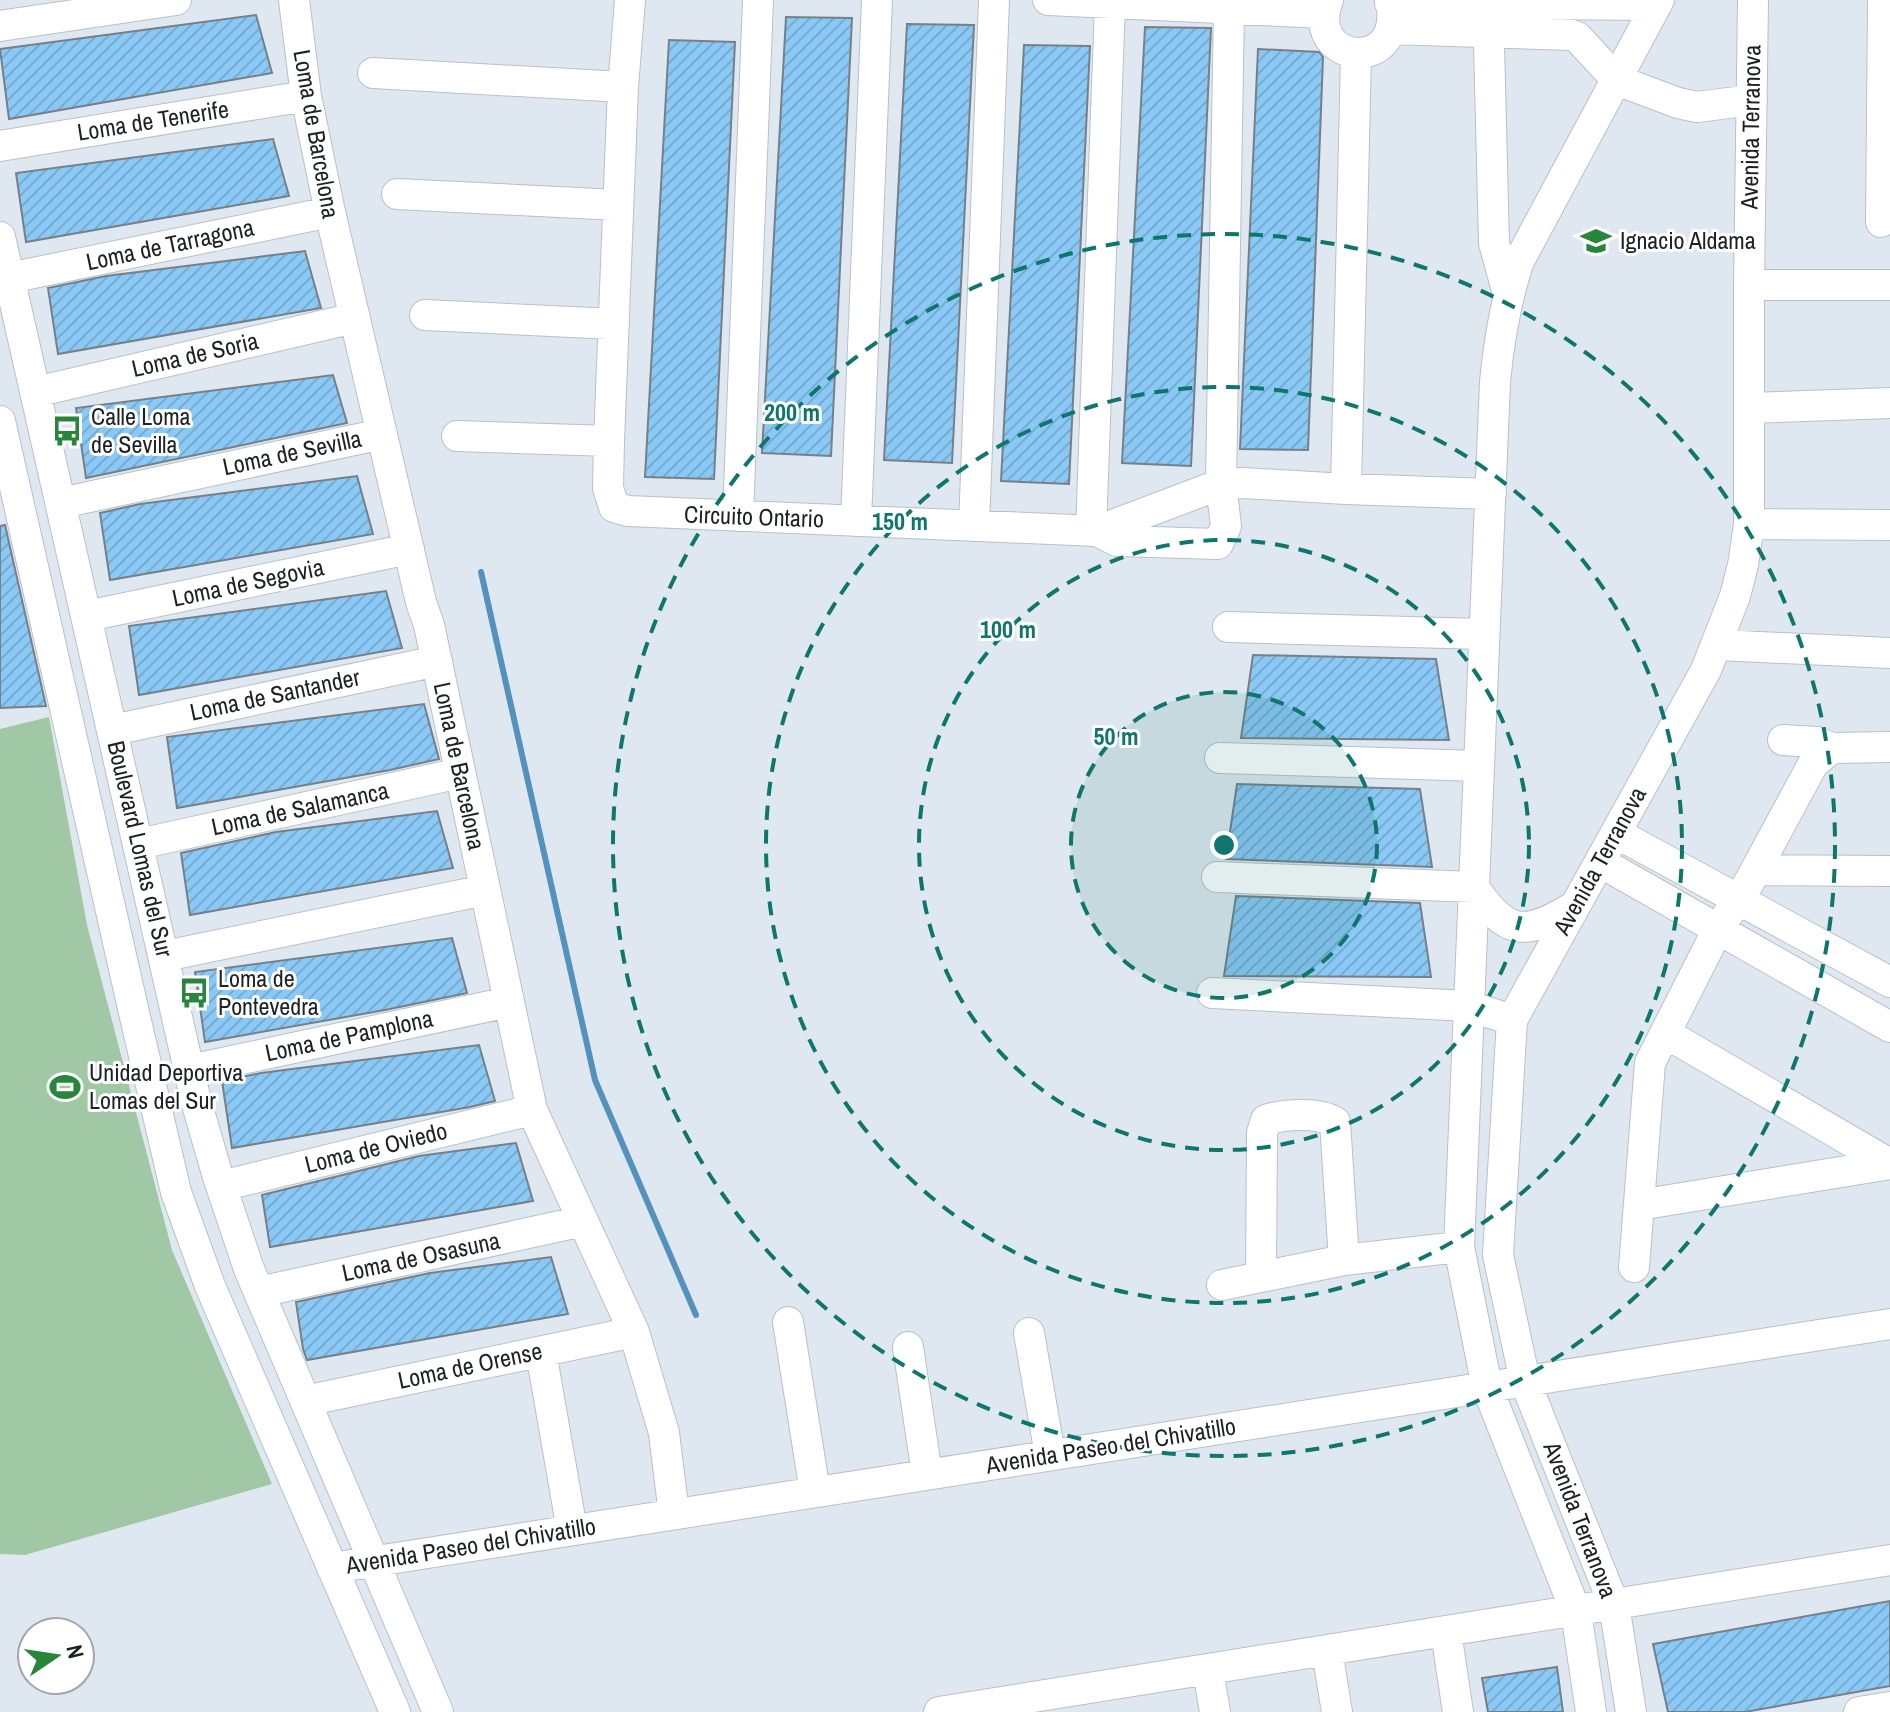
<svg xmlns="http://www.w3.org/2000/svg" width="1890" height="1712" viewBox="0 0 1890 1712" font-family="'Archivo Narrow',sans-serif">
<style>
.park{fill:#a0c8a4}
.lines{fill:none;stroke-linecap:round;stroke-linejoin:round}
.stream{stroke:#5492bd;stroke-width:6}
.building{fill:url(#building-hatch);stroke:#778086;stroke-width:2}
.minor-casing{stroke:#b8c1c8;stroke-width:32}
.minor{stroke:#fff;stroke-width:30}
.ring{fill:none;stroke:#0f766e;stroke-width:4;stroke-dasharray:14 10}
.labels{text-anchor:middle;stroke-width:6;stroke-linejoin:round;paint-order:stroke}
.street-label{font-size:24px;fill:#1e2124;stroke:#fff}
.poi-label{font-size:24px;fill:#1e2124;stroke:#fff;text-anchor:start}
.centre{fill:#0f766e;stroke:#fff;stroke-width:4}
.ring-label{font-size:24px;text-anchor:middle;font-weight:bold;fill:#0f766e;stroke:#fff;stroke-width:6;stroke-linejoin:round;paint-order:stroke}
</style>
<defs>
<pattern id="building-hatch" width="6" height="6" patternUnits="userSpaceOnUse" patternTransform="scale(2)"><rect width="6" height="6" fill="#8ac8f6"/><path d="M-1 1l2-2M0 6l6-6M5 7l2-2" fill="none" stroke="#77acd3"/></pattern>
</defs>
<rect width="100%" height="100%" fill="#dfe8f0"/>
<path class="park" d="M49 717 87 925 172 1250 272 1484 25 1555 0 1554V729Z"/>
<g class="lines">
<path class="stream" d="M481 572 595 1080 696 1315"/>
</g>
<path class="building" d="M256 15 272 73 9 119 0 49Z
M786 17 852 18 831 456 762 453Z
M907 24 974 25 952 463 884 460Z
M1145 27 1211 28 1191 466 1122 463Z
M669 40 735 42 714 479 645 477Z
M1024 45 1090 46 1069 484 1001 481Z
M1258 49 1319 52 1323 57 1308 450 1240 449Z
M273 139 289 196 26 242 16 173Z
M305 251 321 308 58 354 48 288 106 276Z
M333 375 347 423 86 478 76 408Z
M357 476 373 534 110 580 100 513 140 504Z
M5 525 46 706 0 708V526Z
M386 591 402 648 139 695 129 626Z
M1253 655 1436 659 1449 740 1241 738Z
M424 704 439 759 390 770 177 808 167 737Z
M1237 784 1420 789 1432 867 1226 859Z
M437 811 453 868 190 915 181 853 276 832Z
M1236 896 1420 903 1431 977 1224 976Z
M452 938 467 993 385 1010 205 1042 195 972Z
M479 1045 495 1101 470 1107 232 1148 222 1081 261 1073Z
M516 1143 533 1201 270 1247 262 1195 419 1156Z
M551 1257 568 1314 307 1360 303 1349 296 1302 430 1273Z
M1890 1601V1686L1745 1712H1668L1653 1644Z
M1557 1667 1563 1712H1488L1482 1678Z"/>
<g class="lines">
<g class="minor-casing">
<path id="minor" d="M294 0 306 96 330 212 421 602 429 625 532 1110 634 1332 664 1433 674 1514
M630 0 623 87 609 441 608 488 614 507 628 511 1097 531 1221 484 1243 483 1346 489 1491 494
M1048 0 1323 13
M1328 0C1304 62 1399 75 1392 9
M1390 3 1656 5
M1488 4 1494 243 1508 294
M0 26 176 0
M1392 29 1572 35 1577 37 1617 80 1678 103 1697 107 1752 100
M373 73 623 87
M0 146 306 96
M397 194 618 205
M1881 222 1883 0
M0 237 196 1101 218 1177 249 1269 438 1712
M9 278 330 212
M1749 285H1890
M425 315 614 324
M35 392 355 318
M1750 408 1890 403
M0 421 135 1017 176 1192 210 1286 395 1712
M457 436 609 441
M1346 489 1356 54
M61 503 382 434
M738 516 758 0
M856 521 877 0
M1749 524 1890 525
M974 526 994 0
M1091 531 1110 3
M1097 531 1117 541 1218 544 1226 526 1221 484 1229 8
M87 616 409 549
M1228 627 1484 634
M1717 645 1890 653
M113 730 437 661
M1783 740 1817 742 1832 748
M1220 758 1479 766
M1616 833 1890 982
M139 844 460 773
M1600 862 1890 1027
M1756 870 1890 871
M1217 877 1474 887C1507 937 1526 936 1575 906
M165 956 485 890
M1212 993 1469 1006 1512 1020
M1665 1033 1890 1164
M190 1070 509 1002
M221 1186 532 1110
M1639 1205 1890 1164
M1634 1267 1650 1063 1718 929 1747 886 1813 764 1832 748 1890 747
M1261 1277 1262 1133 1266 1120C1284 1114 1319 1112 1335 1122L1344 1260
M1222 1285 1344 1260 1459 1247
M259 1292 583 1221
M788 1322 815 1492
M1029 1333 1050 1455
M908 1347 927 1474
M541 1352 572 1530
M305 1401 634 1332
M332 1568 1890 1324
M1446 1632 1458 1712
M1327 1651 1337 1712
M1208 1670 1215 1712
M939 1712 1890 1560
M1591 1712 1576 1612 1487 1387 1459 1247 1495 382C1499 340 1505 302 1519 261L1659 0
M1631 1712 1614 1605 1525 1381 1498 1255 1512 1020 1706 670 1735 596 1743 565 1749 524V285L1753 0
M1859 1712 1890 1707"/>
</g>
<use href="#minor" class="minor"/>
</g>
<circle cx="1224" cy="845" r="153" fill="#0f766e" fill-opacity=".12"/>
<g class="ring">
<circle cx="1224" cy="845" r="153"/>
<circle cx="1224" cy="845" r="305"/>
<circle cx="1224" cy="845" r="458"/>
<circle cx="1224" cy="845" r="611"/>
</g>
<defs>
<g id="school-bare" transform="scale(2.4)"><path d="M0-5L7-2L0 1L-7-2ZM-4 1L0 2.5L4 1V4Q0 6-4 4Z" fill="#278639" stroke="#fff" stroke-width="2.5" paint-order="stroke"/></g>
<g id="bus-bare" transform="scale(2.4)"><path d="M-5-6H5V4H4V6H2V4H-2V6H-4V4H-5ZM-3.5-4V0h7V-4ZM-3.5 1.2v1.5H-2V1.2ZM2 1.2v1.5H3.5V1.2Z" fill="#278639" stroke="#fff" stroke-width="2.5" paint-order="stroke"/></g>
<g id="stadium-bare" transform="scale(2.4)"><path d="M0-5a6.5 5 0 1 0 0 10a6.5 5 0 1 0 0-10ZM-3.5-1.8h7v3.6h-7Z" fill="#278639" stroke="#fff" stroke-width="2.5" paint-order="stroke"/></g>
</defs>
<g fill-rule="evenodd">
<use href="#school-bare" x="1596" y="241"/>
<use href="#bus-bare" x="67" y="431"/>
<use href="#bus-bare" x="194" y="993"/>
<use href="#stadium-bare" x="65" y="1087"/>
</g>
<g class="labels">
<g class="street-label">
<text transform="translate(153 121) rotate(-9)" y="8">Loma de Tenerife</text>
<text transform="translate(1751 127) rotate(-89)" y="8">Avenida Terranova</text>
<text transform="translate(316 134) rotate(80)" y="8">Loma de Barcelona</text>
<text transform="translate(170 245) rotate(-12)" y="8">Loma de Tarragona</text>
<text transform="translate(195 355) rotate(-13)" y="8">Loma de Soria</text>
<text transform="translate(292 453) rotate(-12)" y="8">Loma de Sevilla</text>
<text transform="translate(754 517) rotate(2)" y="8">Circuito Ontario</text>
<text transform="translate(248 583) rotate(-12)" y="8">Loma de Segovia</text>
<text transform="translate(275 695) rotate(-12)" y="8">Loma de Santander</text>
<text transform="translate(459 766) rotate(78)" y="8">Loma de Barcelona</text>
<text transform="translate(300 809) rotate(-12)" y="8">Loma de Salamanca</text>
<text transform="translate(140 849) rotate(77)" y="8">Boulevard Lomas del Sur</text>
<text transform="translate(1600 861) rotate(-61)" y="8">Avenida Terranova</text>
<text transform="translate(349 1036) rotate(-12)" y="8">Loma de Pamplona</text>
<text transform="translate(376 1148) rotate(-14)" y="8">Loma de Oviedo</text>
<text transform="translate(421 1257) rotate(-12)" y="8">Loma de Osasuna</text>
<text transform="translate(470 1366) rotate(-12)" y="8">Loma de Orense</text>
<text transform="translate(1111 1446) rotate(-9)" y="8">Avenida Paseo del Chivatillo</text>
<text transform="translate(1580 1520) rotate(69)" y="8">Avenida Terranova</text>
<text transform="translate(471 1546) rotate(-9)" y="8">Avenida Paseo del Chivatillo</text>
</g>
<g class="poi-label">
<text x="1620" y="249">Ignacio Aldama</text>
<text x="91" y="425">Calle Loma<tspan x="91" dy="28">de Sevilla</tspan></text>
<text x="218" y="987">Loma de<tspan x="218" dy="28">Pontevedra</tspan></text>
<text x="89" y="1081">Unidad Deportiva<tspan x="89" dy="28">Lomas del Sur</tspan></text>
</g>
</g>
<circle cx="1224" cy="845" r="12" class="centre"/>
<g class="ring-label">
<text x="792" y="421">200 m</text>
<text x="900" y="530">150 m</text>
<text x="1008" y="638">100 m</text>
<text x="1116" y="745">50 m</text>
</g>
<g transform="translate(56 1656) rotate(77)"><circle r="38" fill="#ffffff" stroke="#a5a6a7" stroke-width="2"/>
<path d="M0-6L14 30L0 20L-14 30Z" fill="#278639"/>
<text y="-12" font-size="22" font-weight="bold" text-anchor="middle" fill="#1e2124">N</text>
</g>
</svg>
